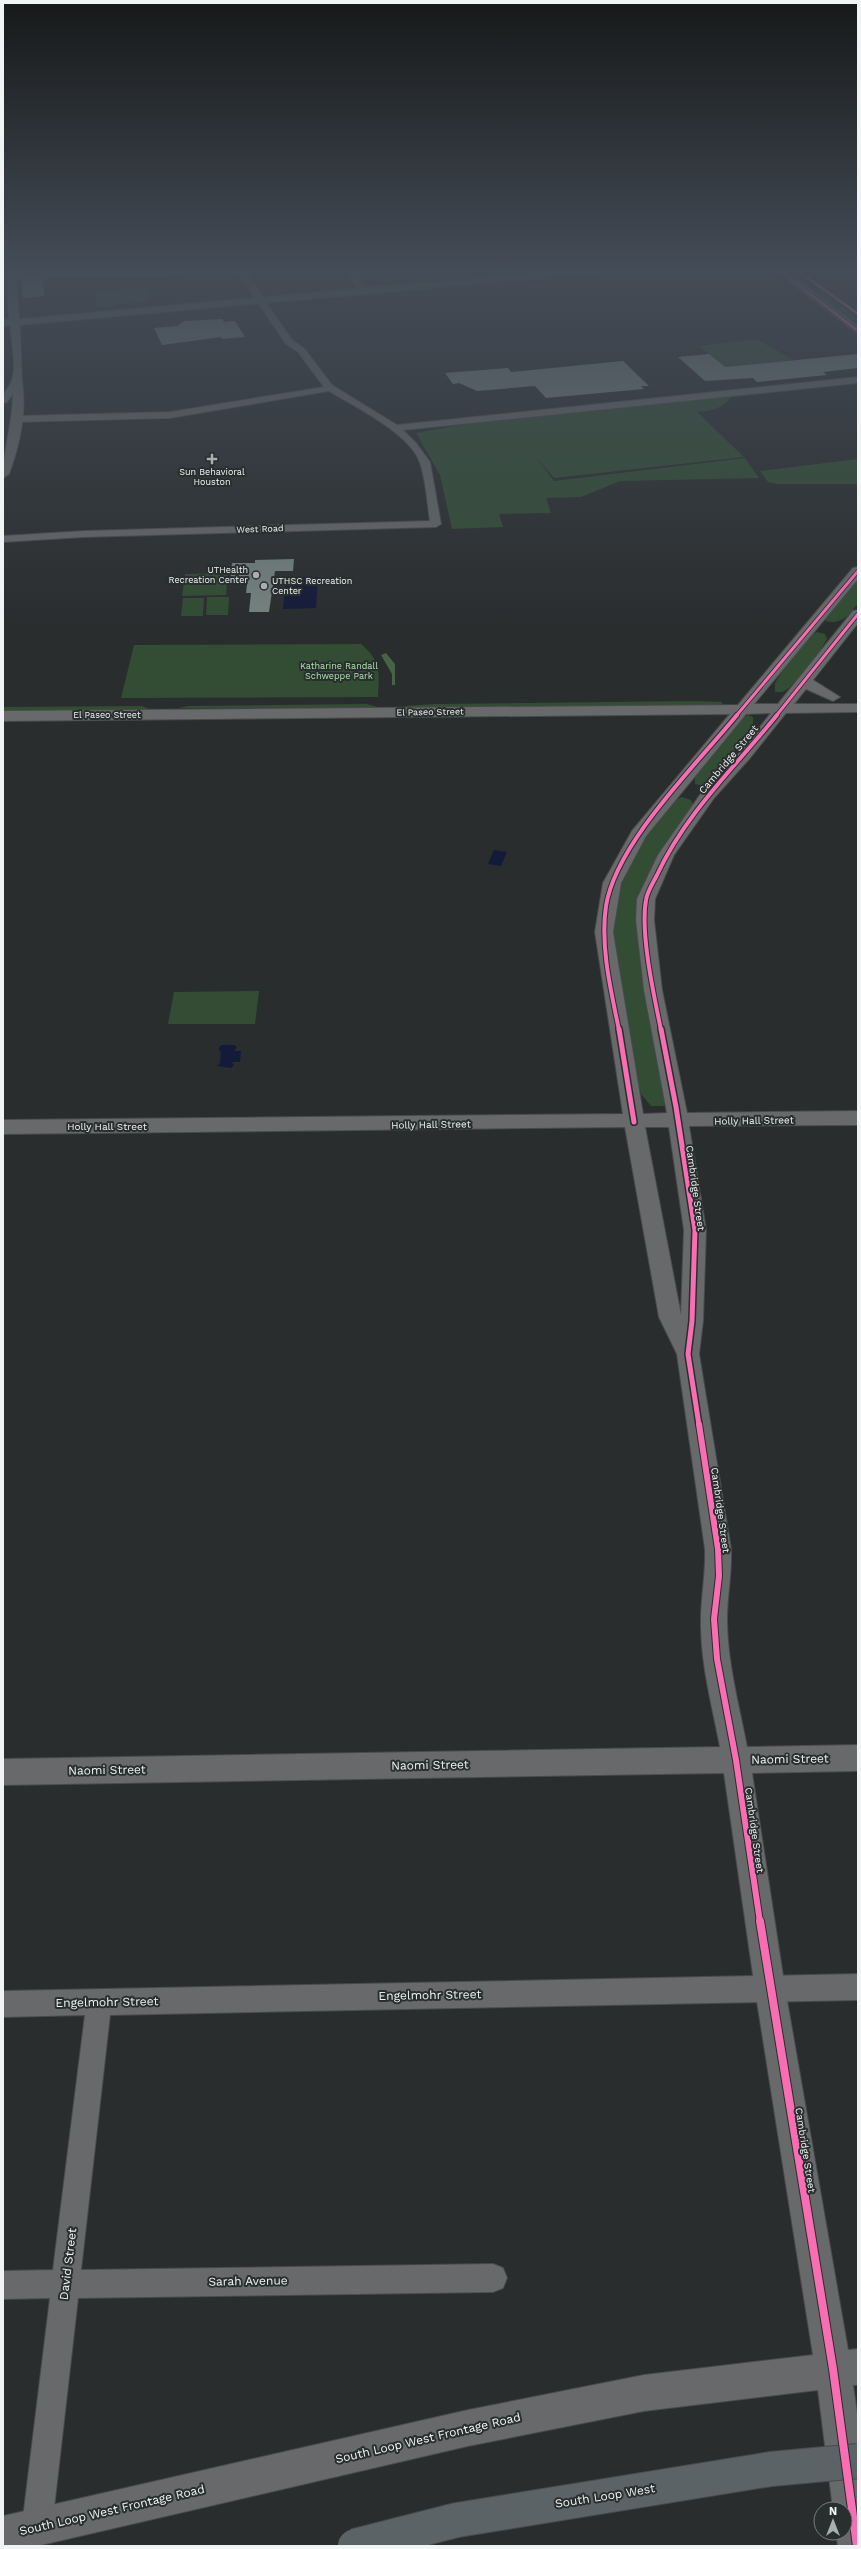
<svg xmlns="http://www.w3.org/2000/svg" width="861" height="2549" viewBox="0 0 861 2549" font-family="'Work Sans',sans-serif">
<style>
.green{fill:#324d33}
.forest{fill:#456345}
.water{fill:#141a39}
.building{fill:#75827f}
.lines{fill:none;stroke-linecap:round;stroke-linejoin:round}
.street-casing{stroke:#484a4b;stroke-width:2}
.secondary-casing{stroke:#484a4b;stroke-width:2}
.primary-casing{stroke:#484a4b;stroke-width:2}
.street{fill:#67696a;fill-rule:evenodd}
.secondary{fill:#67696a;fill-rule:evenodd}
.primary{fill:#61686b;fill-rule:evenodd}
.highway-bridge-casing{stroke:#484a4b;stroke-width:36;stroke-linecap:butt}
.highway-bridge{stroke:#5c6367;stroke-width:34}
.cycleway-far5-casing{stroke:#292e2f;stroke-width:3.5}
.cycleway-far4-casing{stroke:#292e2f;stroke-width:4.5}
.cycleway-far3-casing{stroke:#292e2f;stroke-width:6}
.cycleway-far2-casing{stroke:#292e2f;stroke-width:8}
.cycleway-far1-casing{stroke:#292e2f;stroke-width:8}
.cycleway-casing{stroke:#292e2f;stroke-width:10}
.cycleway-far5{stroke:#f96db3;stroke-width:2.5}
.cycleway-far4{stroke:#f96db3;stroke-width:3}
.cycleway-far3{stroke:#f96db3;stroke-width:4}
.cycleway-far2{stroke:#f96db3;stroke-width:5}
.cycleway-far1{stroke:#f96db3;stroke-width:6}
.cycleway{stroke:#f96db3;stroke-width:8}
.poi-dot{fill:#abaeaf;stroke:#292e2f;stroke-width:1.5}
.labels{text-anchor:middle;stroke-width:4;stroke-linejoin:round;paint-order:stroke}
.far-poi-label{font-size:9px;fill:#f1f4f5;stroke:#292e2f}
.far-street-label{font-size:9px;fill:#f1f4f5;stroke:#292e2f}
.far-park-label{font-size:9px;fill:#abe3ab;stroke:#292e2f}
.street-label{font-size:10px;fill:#f1f4f5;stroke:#292e2f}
.near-street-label{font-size:12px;fill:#f1f4f5;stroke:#292e2f}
</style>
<rect width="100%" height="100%" fill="#2a2d2e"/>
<path class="green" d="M147 288 151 301 98 307 93 293Z
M822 293 857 316 858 321 847 319 816 294Z
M756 339 794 360 724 367 699 346Z
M731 396C725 408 710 411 697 412L744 457 554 478 535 456 554 481 745 458 759 478 620 481 581 497 546 498 551 513 499 514 503 527 452 529 440 475 416 433 460 425Z
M858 459V484H777L768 482 760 471Z
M228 573 226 595 182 596 185 574Z
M858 573V603C849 615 842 625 826 621L825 619Z
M207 597H229L228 615H206Z
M183 598H204L203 616H181Z
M817 632 825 634 827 639 816 658 789 688 783 692H775V683L798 646 806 637Z
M361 644C382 662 379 672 378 697L121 698 134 645Z
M695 701 722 702V705L415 709 405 706 434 704Z
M367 704 378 707 371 710 178 708 188 706Z
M142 706 149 709 139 711 3 713V707Z
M748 715 753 717V727L735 750 727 767 711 783 703 786 695 784V774L738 721Z
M682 797 691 800 694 807 645 887 666 1099 664 1106H651L641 1094 639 1087C628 1010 590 927 631 853 642 834 660 818 673 801Z
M259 991 255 1024H168L174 992Z"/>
<path class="forest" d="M386 653 395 664V685H392V674L381 655Z"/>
<path class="water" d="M286 577H318L316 608 283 609Z
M494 850 507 852 501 866 488 864Z
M222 1045H234L237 1047 234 1051H241L240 1062H232L234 1066 231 1068 217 1066 220 1063 221 1051H219V1047Z"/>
<path class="building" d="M21 278H43L44 296 23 298Z
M222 319 224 322 235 321 245 337 222 339 221 337 162 345 154 328 177 326 184 321Z
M709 354 725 367 858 354V368L823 372 827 375 757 382 753 378 705 381 678 357Z
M623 361 649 386H641L644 389 546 398 535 386 477 391 459 383 453 384 445 373 508 368 511 372Z
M294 559 293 571H275L269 612H249L251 593H246L247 584H230L232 563H255V560Z"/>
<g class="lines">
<g class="street-casing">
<path id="street" d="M173 270H183L170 277H3V273H168Z
M351 270H359L357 275 360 282 369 289V293C359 294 352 283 349 275Z
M260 298H263L292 340 304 348 332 385 397 425 858 377V383L403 430 416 443 430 462 441 524 436 527 84 537 3 542V536L84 531 430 521C427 502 426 481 420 463 411 434 355 407 329 391L170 418 17 422 12 419 17 416 170 412 324 387 298 352 286 344 256 300Z
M858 1974V2000L110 2015 81 2270 493 2264 503 2268 507 2278 503 2288 493 2292 78 2298 52 2526 48 2537 37 2541 26 2537 22 2526 50 2298 3 2299V2271L53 2270 85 2015 3 2017V1991Z"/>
</g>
<g class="secondary-casing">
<path id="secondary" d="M236 270H246L265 300 263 302H257Z
M774 270H785L858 326V334Z
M17 378 22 381C27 413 20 444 9 474L3 478C3 445 16 415 12 381Z
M858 567V579L754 704H778L853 611 858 610V623L813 680 840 697 833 701 806 689 794 704H858V712L786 713 750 758 714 798 674 855 655 899 654 920 662 990 687 1113 858 1111V1125L689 1126 706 1230 703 1321 699 1354 731 1549C732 1574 727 1596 727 1619 727 1662 739 1705 747 1747L858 1745V1771L752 1773 785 1989 848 2350 858 2349V2385H853L858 2420V2546H838L836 2533H845V2509H833L818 2390 644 2411 468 2446 37 2546H3V2516L468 2410 644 2375 813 2355 755 1989 724 1773 3 1785V1759L720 1747C712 1705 700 1662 701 1619 701 1596 706 1574 705 1549L677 1354 659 1317 625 1127 3 1134V1120L623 1114 595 932 603 883 632 831 730 714 3 721V711L738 705 853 568ZM771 713 740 752 702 792 658 855 637 899 636 920 644 990 667 1113 643 1114 613 932 621 883 646 836 746 714ZM645 1127H669L684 1230 681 1315Z"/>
</g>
<g class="primary-casing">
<path id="primary" d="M6 270H16L19 319 565 270H604L599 273 20 325 22 381 7 402 3 403C3 390 8 391 12 380 17 365 11 341 10 325L3 326V320L9 319Z"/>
</g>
<use href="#street" class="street"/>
<use href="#secondary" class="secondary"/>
<use href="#primary" class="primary"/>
<g class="highway-bridge-casing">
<path id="highway-bridge" d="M355 2546 457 2520 771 2469 858 2461"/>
</g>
<use href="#highway-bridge" class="highway-bridge"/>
<g class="cycleway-far5-casing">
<path id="cycleway-far5" d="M779 270 858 331
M797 270 858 314"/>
</g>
<g class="cycleway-far4-casing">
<path id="cycleway-far4" d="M736 716 858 571
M776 716 858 614"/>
</g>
<g class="cycleway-far3-casing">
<path id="cycleway-far3" d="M619 1030C611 991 600 946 606 906 616 843 696 765 737 715
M661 1030C654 996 640 933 646 900 647 892 653 883 657 875 685 814 735 767 777 715"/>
</g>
<g class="cycleway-far2-casing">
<path id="cycleway-far2" d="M619 1029 634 1122
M661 1029 676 1107 695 1230 692 1321 688 1354 699 1425"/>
</g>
<g class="cycleway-far1-casing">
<path id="cycleway-far1" d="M699 1424 718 1549 719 1576 714 1619 717 1659 736 1760 760 1922"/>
</g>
<g class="cycleway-casing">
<path id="cycleway" d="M760 1921 833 2369 857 2546"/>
</g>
<use href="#cycleway-far5" class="cycleway-far5"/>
<use href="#cycleway-far4" class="cycleway-far4"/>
<use href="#cycleway-far3" class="cycleway-far3"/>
<use href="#cycleway-far2" class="cycleway-far2"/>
<use href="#cycleway-far1" class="cycleway-far1"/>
<use href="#cycleway" class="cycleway"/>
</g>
<linearGradient id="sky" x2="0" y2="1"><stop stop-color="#171919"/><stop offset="0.43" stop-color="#444c57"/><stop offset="1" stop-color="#444c57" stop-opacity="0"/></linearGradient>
<rect width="861" height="627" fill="url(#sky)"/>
<g class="poi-dot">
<path d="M210 453h4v4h4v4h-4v4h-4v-4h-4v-4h4z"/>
<circle cx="256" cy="575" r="4"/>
<circle cx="264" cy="586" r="4"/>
</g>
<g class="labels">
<g class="far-poi-label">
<text x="212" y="475">Sun Behavioral<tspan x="212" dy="10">Houston</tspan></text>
<text x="248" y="573" text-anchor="end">UTHealth<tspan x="248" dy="10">Recreation Center</tspan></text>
<text x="272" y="584" text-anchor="start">UTHSC Recreation<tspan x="272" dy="10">Center</tspan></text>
</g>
<g class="far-street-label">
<text transform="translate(260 529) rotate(-2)" y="3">West Road</text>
<text transform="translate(430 712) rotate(-1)" y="3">El Paseo Street</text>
<text x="107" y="718">El Paseo Street</text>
</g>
<g class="far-park-label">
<text x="339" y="669">Katharine Randall<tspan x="339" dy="10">Schweppe Park</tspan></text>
</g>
<g class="street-label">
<text transform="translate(728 759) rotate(-50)" y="4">Cambridge Street</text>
<text transform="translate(754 1120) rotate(-1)" y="4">Holly Hall Street</text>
<text transform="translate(431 1124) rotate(-1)" y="4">Holly Hall Street</text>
<text x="107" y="1130">Holly Hall Street</text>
<text transform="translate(696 1188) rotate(82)" y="4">Cambridge Street</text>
<text transform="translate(721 1510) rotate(82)" y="4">Cambridge Street</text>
<text transform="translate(755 1830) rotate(82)" y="4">Cambridge Street</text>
<text transform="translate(806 2150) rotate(81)" y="4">Cambridge Street</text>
</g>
<g class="near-street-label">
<text transform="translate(790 1759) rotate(-1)" y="4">Naomi Street</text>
<text transform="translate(430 1765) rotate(-1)" y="4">Naomi Street</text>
<text transform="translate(107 1770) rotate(-1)" y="4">Naomi Street</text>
<text transform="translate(430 1995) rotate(-1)" y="4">Engelmohr Street</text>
<text transform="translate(107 2002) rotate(-1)" y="4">Engelmohr Street</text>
<text transform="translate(68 2264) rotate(-83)" y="4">David Street</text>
<text transform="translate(248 2281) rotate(-1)" y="4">Sarah Avenue</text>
<text transform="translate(428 2438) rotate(-13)" y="4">South Loop West Frontage Road</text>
<text transform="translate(605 2496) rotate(-9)" y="4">South Loop West</text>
<text transform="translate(112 2510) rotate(-13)" y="4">South Loop West Frontage Road</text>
</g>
</g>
<rect width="861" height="2549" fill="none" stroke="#f1f4f5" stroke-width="8"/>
<g transform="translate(833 2521)"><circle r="19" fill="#292e2f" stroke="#797d7e"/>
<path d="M0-3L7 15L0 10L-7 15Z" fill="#abaeaf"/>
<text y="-6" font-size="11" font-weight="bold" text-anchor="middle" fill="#f1f4f5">N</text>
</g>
</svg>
